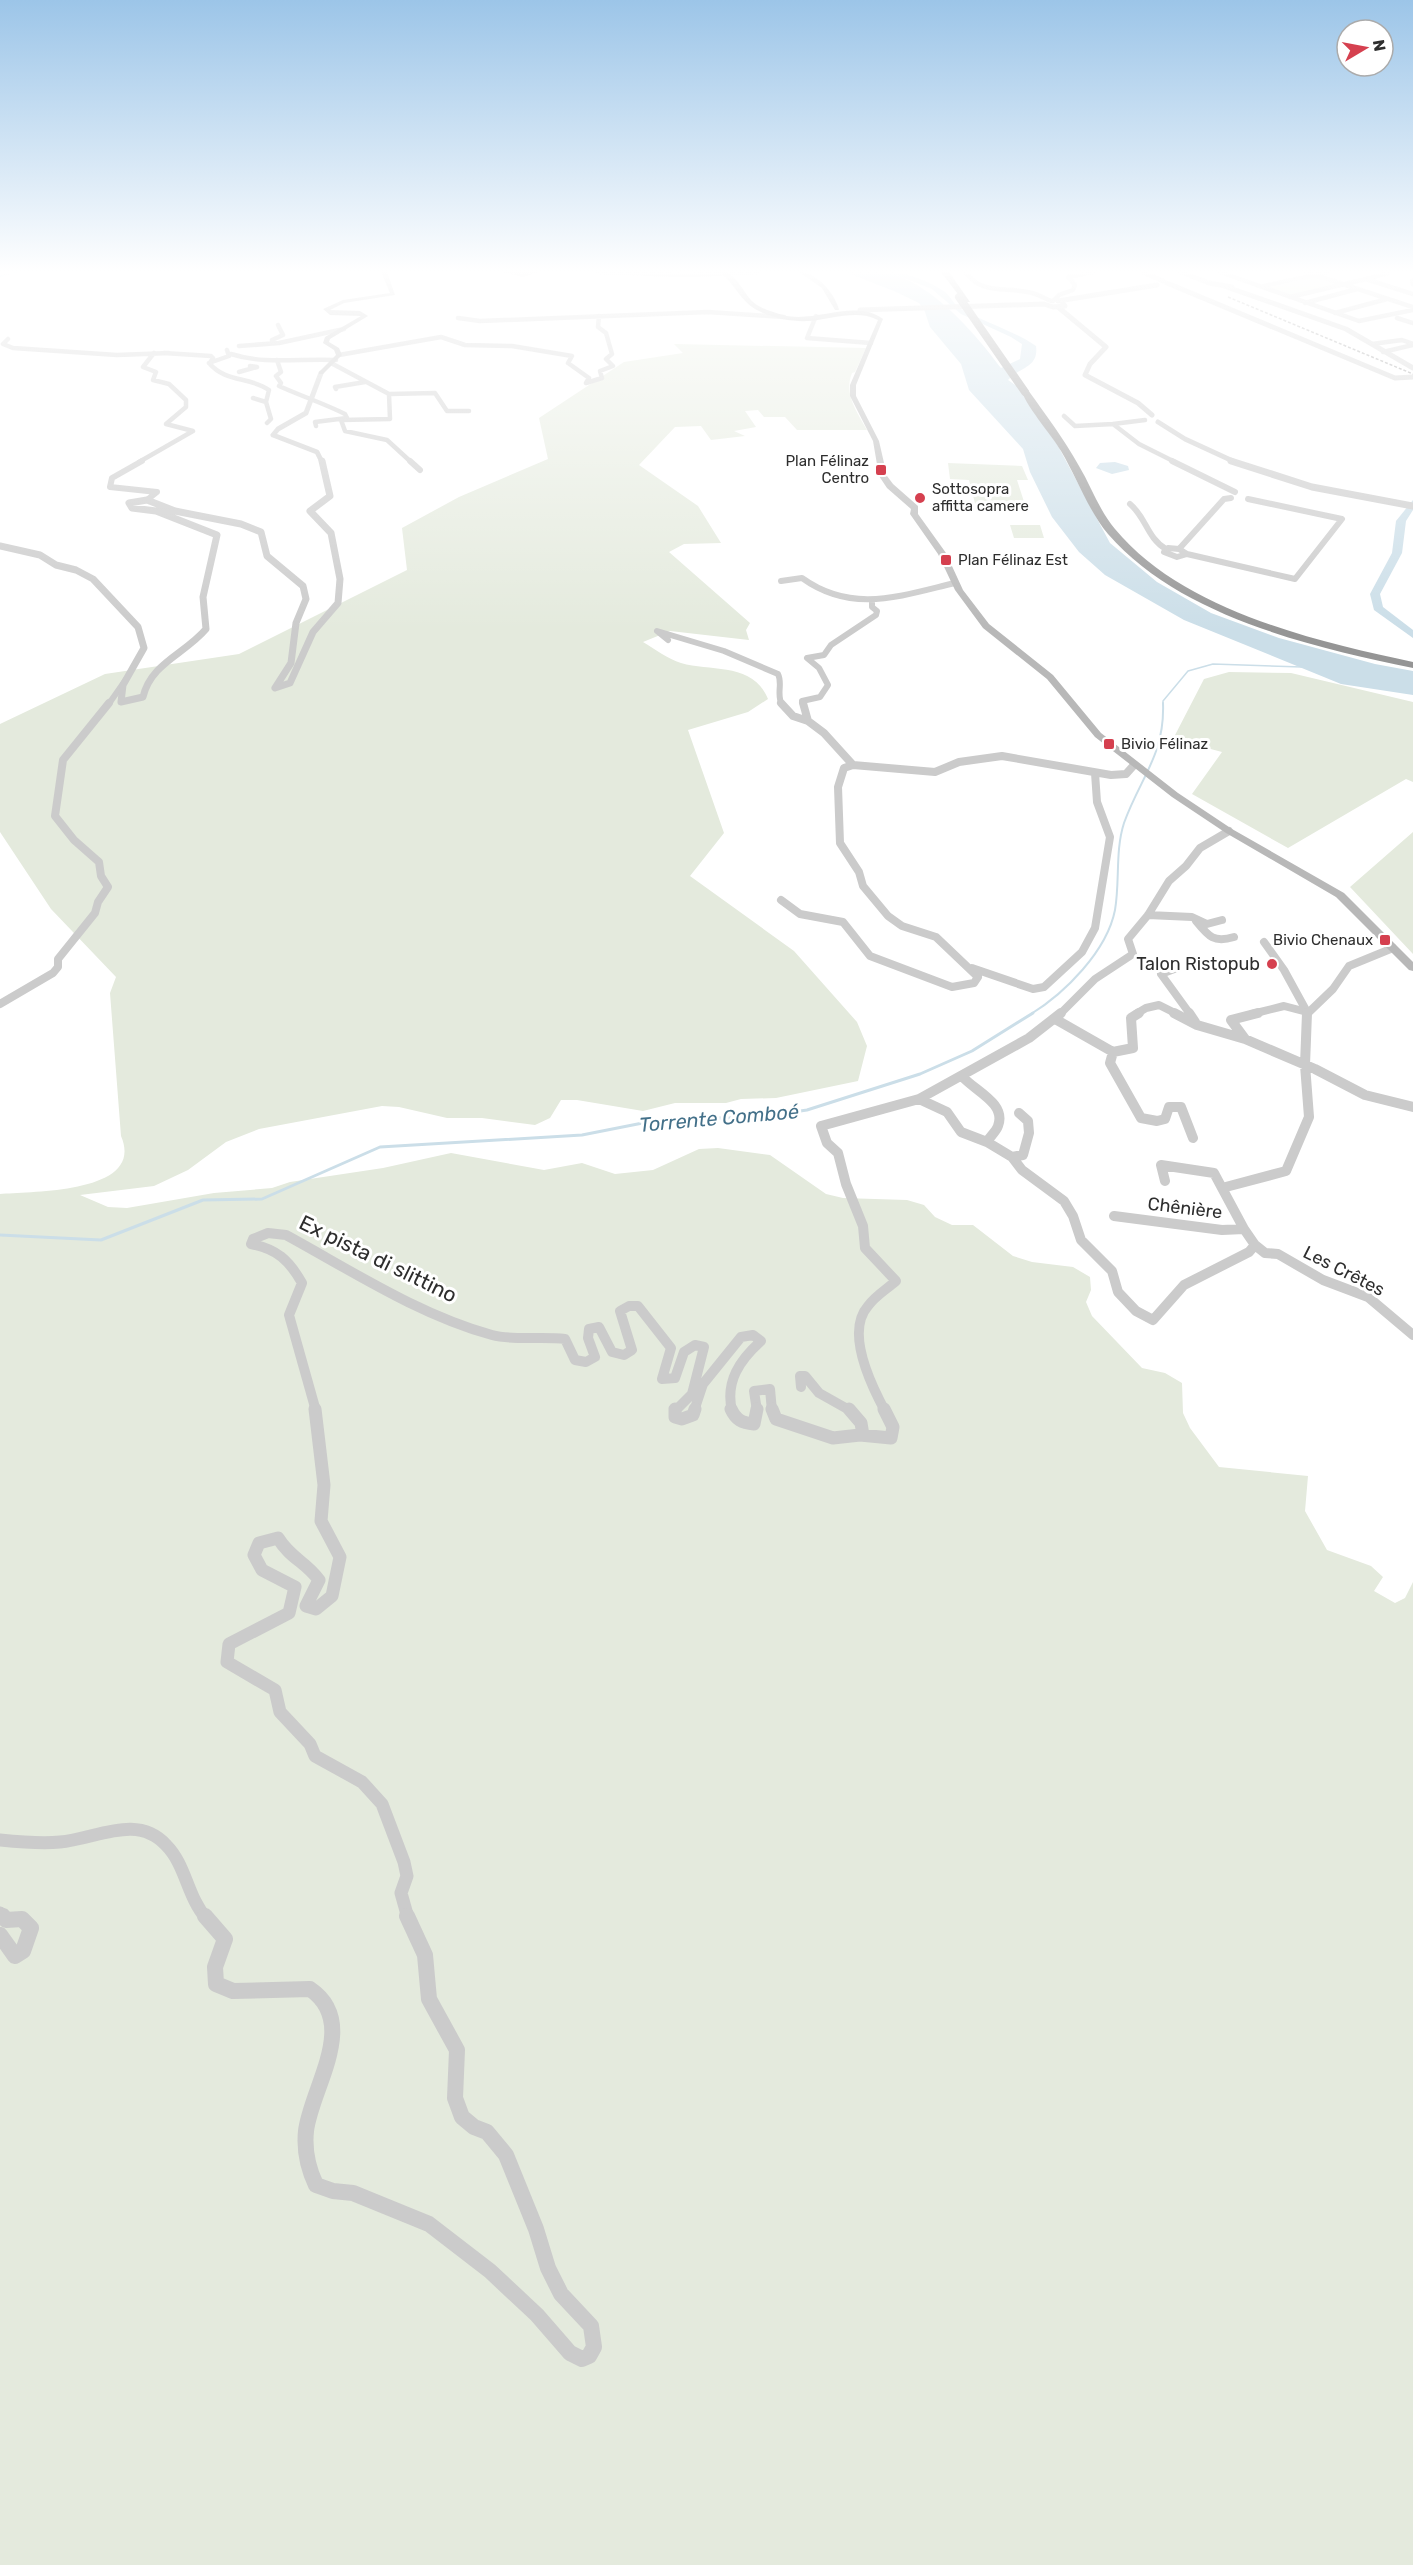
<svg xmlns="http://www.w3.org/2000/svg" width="1413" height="2565" viewBox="0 0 1413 2565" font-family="Rubik,sans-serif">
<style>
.green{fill:#e4eadd}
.water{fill:#cbdee8}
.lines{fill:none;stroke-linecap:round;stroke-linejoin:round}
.stream-far2{stroke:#cbdee8;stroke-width:1.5}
.stream-far1{stroke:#cbdee8;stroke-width:2}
.stream{stroke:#cbdee8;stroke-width:3}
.river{fill:#cbdee8;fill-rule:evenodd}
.minor-far5{stroke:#cbcbcb;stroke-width:4.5}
.minor-far4{stroke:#cbcbcb;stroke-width:6}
.minor-far3{stroke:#cbcbcb;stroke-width:8}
.minor-far2{stroke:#cbcbcb;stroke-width:10}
.minor-far1{stroke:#cbcbcb;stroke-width:13}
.minor{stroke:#cbcbcb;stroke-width:16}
.tertiary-far1{stroke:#cbcbcb;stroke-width:5}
.tertiary{stroke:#cbcbcb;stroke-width:7}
.secondary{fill:#b8b8b8;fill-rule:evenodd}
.motorway{fill:#959595;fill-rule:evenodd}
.rail{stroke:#838383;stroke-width:1.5;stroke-dasharray:3 2;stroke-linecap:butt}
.motorway-bridge{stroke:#959595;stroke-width:8}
.poi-dot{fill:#d5404f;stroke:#fff;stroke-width:2}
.labels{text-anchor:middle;stroke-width:6;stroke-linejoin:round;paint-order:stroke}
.far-poi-label{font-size:15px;fill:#2e2e2e;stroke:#fff;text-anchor:start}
.poi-label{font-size:18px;fill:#2e2e2e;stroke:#fff;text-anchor:end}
.street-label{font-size:18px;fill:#2e2e2e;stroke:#fff}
.water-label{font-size:20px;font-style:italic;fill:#437089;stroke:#fff}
.near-street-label{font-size:21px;fill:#2e2e2e;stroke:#fff}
</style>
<rect width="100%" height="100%" fill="#fff"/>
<path class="green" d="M1316 277 1341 285 1292 296 1267 288Z
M674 344 866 348 855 372 852 373C844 393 855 409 867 430H797L785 417H764L758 410 745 411 756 427 734 431 745 436 711 440 701 426 675 427 639 465 698 506 721 543 684 544 669 552 750 623 746 630 749 640 670 631 643 642C655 649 668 659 681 663 712 672 753 662 768 699L748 712 688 730 724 833 690 876 794 951 857 1022 867 1046 858 1081 776 1098 741 1099 726 1103H675L643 1111 577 1100H561L550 1118 535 1125 482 1118H447L399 1107 382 1106 259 1129 226 1142 188 1170 154 1186 80 1195 108 1207 127 1208 214 1193 272 1188 290 1182 383 1168 451 1153 544 1170 582 1163 615 1174 653 1170 699 1149 718 1148 770 1155 826 1194 843 1198 907 1200 924 1205 935 1217 952 1225H973L1013 1256 1032 1262 1073 1267 1090 1277 1091 1290 1086 1302 1092 1316 1142 1368 1165 1373 1182 1383 1183 1413 1190 1428 1219 1467 1308 1476 1305 1511 1327 1550 1371 1566 1383 1577 1374 1591 1395 1603 1405 1598 1413 1582V2565H0V1194C31 1191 146 1194 121 1136L110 993 116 977 51 909 0 832V724L105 674 239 654 407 570 402 528 459 497 548 459 539 418 624 362 683 353Z
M948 463 1022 466 1028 480H1017L1027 511H977L969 480 950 479Z
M1010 525H1040L1044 538H1014Z
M1229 672 1291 673 1413 702V782L1406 779 1288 848 1192 794 1222 752 1173 739 1204 679Z
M1413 832V954L1350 887Z"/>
<path class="water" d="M845 272C857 272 870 270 881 272 927 277 975 333 1001 368L1020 359 1022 344 1011 337 961 314 932 289 889 272C906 272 931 282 945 292 951 297 954 305 961 309 986 323 1012 330 1036 346 1039 368 1019 367 1008 380L1018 387 1058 446 1110 543 1157 582 1211 613 1279 638 1375 664 1413 671V695L1341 684 1184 620 1105 575 1079 552 1052 517 1030 472 1023 449 969 390 961 364 930 327 924 309 919 303 894 291Z
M1115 462 1128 466 1129 470 1112 474 1096 468 1100 463Z"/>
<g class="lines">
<path class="stream-far2" d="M0 276 17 272
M1163 705V701L1188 671 1213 664 1302 667"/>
<path class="stream-far1" d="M1031 1014C1065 993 1107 951 1115 910 1120 881 1115 851 1124 823 1140 778 1165 755 1163 703"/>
<path class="stream" d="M0 1235 101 1240 203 1200 262 1199 380 1147 582 1135 668 1118H753L807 1110 920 1074 972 1051 1033 1013"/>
<path class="river" d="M1413 500V510L1406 521 1402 553 1380 594 1383 607 1413 630V638L1374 610 1370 594 1392 553 1396 521Z"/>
<path class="minor-far5" d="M597 272 687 275 759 272
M965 272C982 295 1004 287 1028 292 1036 293 1044 298 1051 301
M1220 272 1359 321 1413 310
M1306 272 1413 307
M1366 279 1388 273
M1412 281 1413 284
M1264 286 1328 272
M1290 297 1366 279 1413 294
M1053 301 1059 295 1073 290 1075 285 1068 277 1094 272
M1305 303 1357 289
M1335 313 1387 299
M816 316 807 338 871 343
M458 318 480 321 708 312 784 317
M1397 318 1413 323
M8 339 3 344 13 348 117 355 169 353
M272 340 283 335 278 325
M1372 344 1402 340 1413 344
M239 346 279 343 344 329
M1383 352 1413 345
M164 353 211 356 213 358 210 363
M231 354C265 365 301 358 336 360
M339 355 441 337 465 345 512 346 572 356 568 363 589 378 586 383 602 378 600 371 613 366 606 359 612 354 606 333 598 327 599 316
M277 360 281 372 276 376 281 383 279 386C301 396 323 403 345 414L347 418 315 422 316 426
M209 363C226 383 249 376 269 390L266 402 271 419 267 423
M209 363 229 356 227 350
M331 363 389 394 435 393 447 411H469
M239 372 257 367 250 366
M336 389 335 387 365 382
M389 394 390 419 341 420 345 431 387 440 411 462
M253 398 266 402
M1064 416 1075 426 1113 424 1139 444 1175 462
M1113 424 1145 420
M139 462 193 431 166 424 186 407V400L169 384 153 380 156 372 143 367 154 353"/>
<path class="minor-far4" d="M142 461 112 478 110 487 157 492 147 500
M410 461 420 470
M1172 461 1235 492
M1130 504C1146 517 1147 538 1166 549
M1168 548 1179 549 1187 554 1177 557 1164 552Z
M1179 549 1224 499 1231 498
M1187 554 1295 579 1342 519 1248 499
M781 581 802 578C852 614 900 596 955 583
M668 640 657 631 724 651 778 674C783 684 776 694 782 705
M108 705 127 678
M803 705 802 701 820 697 828 685 819 668 807 658 824 655 831 645 876 615 877 611 872 607V603"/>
<path class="minor-far3" d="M781 703 793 716 808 721
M803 703 808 721 824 733 853 765 935 772 959 762 1002 756 1111 775 1126 774 1134 765
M781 900 800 914 843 922 870 956 952 987 974 983 978 977 936 937 902 926 888 916 863 886 859 872 840 843 838 787 844 768 853 765
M1148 915 1192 917 1207 924 1222 920
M1196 921C1209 937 1214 943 1234 937
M972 968 1033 989 1044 987 1082 952 1095 928 1110 837 1097 802 1095 773
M1177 968 1161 974 1190 1014
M0 1004 53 973 58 967V959L95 913 98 902 108 887 101 876 99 862 74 840 55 816 63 760 109 703
M1060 1014 1095 979 1133 954 1128 939 1148 915 1169 881 1186 866 1200 848 1229 831
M1136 1014 1146 1008 1159 1005 1177 1014
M1252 1014 1284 1006 1307 1012 1284 970 1264 942
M1307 1014 1333 989 1349 966 1393 948"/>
<path class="minor-far2" d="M1174 1013 1197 1025 1245 1039 1315 1069 1365 1095 1413 1107
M1189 1013 1195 1022
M1055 1019 1113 1052 1133 1048 1131 1018 1139 1013
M1245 1039 1231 1020 1258 1013
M1113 1052 1110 1063 1141 1118 1157 1121 1165 1119 1169 1107H1181L1193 1138
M962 1076C973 1090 1007 1103 998 1126 996 1132 990 1136 987 1142
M919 1099 947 1112 961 1132 987 1142 1012 1157 1022 1170 1064 1201 1073 1216 1081 1240 1112 1271 1118 1292 1136 1311 1153 1320 1184 1285 1249 1252 1255 1245 1244 1229
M1012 1157 1023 1155 1029 1133 1028 1121 1019 1113
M1165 1181 1161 1165 1214 1173 1222 1188
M1114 1216 1222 1230 1244 1229 1222 1188 1286 1171 1309 1117 1305 1065 1307 1013
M1255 1245 1265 1253 1278 1254 1323 1280 1368 1297 1413 1335
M801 1387 800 1376H805L819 1393 851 1411
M316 1411 289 1315 302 1283C289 1260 277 1249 251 1244L253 1239 268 1233 286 1235C352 1271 419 1315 492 1335 515 1341 541 1336 565 1339L575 1360 586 1362 595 1357 588 1338 589 1329 599 1327 612 1352 624 1355 632 1350 620 1311 629 1306H638L671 1348 662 1379 675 1378 684 1352 695 1345 704 1347 692 1394 675 1411
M694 1411 703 1384 741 1337 753 1335 761 1341C740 1360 725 1381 732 1411
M757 1411 754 1391 770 1389 772 1411
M885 1411C871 1385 845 1332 868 1306 875 1296 887 1289 896 1281L865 1248 863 1226 846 1184 838 1153 827 1143 821 1126 919 1099 1029 1038 1061 1013"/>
<path class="minor-far1" d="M315 1409 324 1485 321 1521 340 1557 332 1596 316 1609 306 1606 319 1580C305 1561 291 1559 278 1538L259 1543 254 1555 262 1570 295 1587 289 1613 229 1644 227 1662 275 1690 280 1712 310 1744 315 1756 362 1782 382 1804 404 1862 407 1876 401 1893 408 1918
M675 1409V1417L682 1419 693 1415 695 1409
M731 1409C736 1420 742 1423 754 1424L757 1409
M772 1409 776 1419 833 1438 860 1435 891 1438 893 1427 884 1409
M849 1409 861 1423 863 1435
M0 1840C20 1842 40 1844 60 1842 96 1839 137 1813 166 1845 186 1865 187 1896 206 1918
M0 1913 4 1918"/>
<path class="minor" d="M205 1916 225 1939 215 1967 216 1984 233 1991 310 1989C360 2023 311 2088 306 2131 304 2150 308 2168 316 2185L333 2191 353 2193 429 2224 490 2271 537 2315 570 2353 582 2359 589 2356 594 2347 591 2326 561 2294 548 2268 536 2229 506 2155 487 2132 474 2127 462 2117 455 2098 457 2050 429 1999 425 1955 407 1916
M0 1935 15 1956 23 1951 31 1928 22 1919 6 1920 3 1916"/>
<path class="tertiary-far1" d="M1143 272 1163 281
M1181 272 1209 283 1232 287
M1167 283 1395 378 1413 377
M1224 286 1346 329 1413 368
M1058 301 1157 285
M1058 307 1106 347 1090 364 1085 375 1138 403 1152 415
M860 310 1044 304 1053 307 1065 306 1062 302
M321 373 306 413 278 429 273 435 317 452 322 462
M1158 422 1185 439 1235 462"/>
<path class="tertiary" d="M1231 461 1312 487 1413 506
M0 546 40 555 56 565 76 570 93 579 138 627 144 648 123 685 121 702 143 697C151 663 185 654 206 629L203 597 217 535 156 511 132 508 129 503 147 500 175 511 241 524 261 532 267 556 303 586 306 599 296 623 291 663 275 688 290 683 313 632 338 603 340 579 331 533 310 511 330 496 322 461"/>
<path class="secondary" d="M381 272H387L395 295 344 303 330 310 360 311 368 316 330 339 329 342 339 348 342 355 323 374H319V372L336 355 334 350 323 343 325 337 361 316 330 315 323 309 343 300 390 293Z
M503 272H539L523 277Z
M720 272C737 272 742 292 753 302 761 309 773 312 783 315 814 324 855 298 883 319L856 385V396L879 441 887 476 893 484 918 506V514L946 553 963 590 989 624 1053 675 1101 733 1178 793 1232 829 1344 893 1413 962V971L1409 970 1336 897 1226 833 1172 797 1095 737 1047 679 983 628 955 590 938 554 910 514 911 509 887 488 879 476 873 441 850 396V385L878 320C857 309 832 319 809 321 791 322 771 318 755 309 741 301 733 282 720 272Z
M799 272C817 272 836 295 839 310H835L822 288Z"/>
<path class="motorway" d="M941 272H949L970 302H964Z
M1022 390H1028C1046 415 1064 439 1079 466 1091 486 1099 510 1115 529 1182 610 1314 641 1413 662V668C1311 647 1179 616 1108 534 1088 510 1077 478 1061 451 1053 437 1022 401 1022 390Z"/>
<path class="rail" d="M1228 297 1413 374"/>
<path class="motorway-bridge" d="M959 297 1025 392"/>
</g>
<linearGradient id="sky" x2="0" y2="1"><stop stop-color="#9cc5e8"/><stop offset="0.43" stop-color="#fff"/><stop offset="1" stop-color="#fff" stop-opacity="0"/></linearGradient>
<rect width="1413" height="631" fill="url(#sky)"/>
<g class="poi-dot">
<rect x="875" y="464" width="12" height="12" rx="3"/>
<circle cx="920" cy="498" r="6"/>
<rect x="940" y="554" width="12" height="12" rx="3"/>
<rect x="1103" y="738" width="12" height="12" rx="3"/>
<rect x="1379" y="934" width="12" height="12" rx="3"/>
<circle cx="1272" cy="964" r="6"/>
</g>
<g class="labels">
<g class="far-poi-label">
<text x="869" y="466" text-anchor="end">Plan Félinaz<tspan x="869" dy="17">Centro</tspan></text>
<text x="932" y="494">Sottosopra<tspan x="932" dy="17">affitta camere</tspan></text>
<text x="958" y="565">Plan Félinaz Est</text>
<text x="1121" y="749">Bivio Félinaz</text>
<text x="1373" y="945" text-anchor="end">Bivio Chenaux</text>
</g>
<g class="poi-label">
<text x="1260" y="970">Talon Ristopub</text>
</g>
<g class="street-label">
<text transform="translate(1185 1208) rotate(7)" y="6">Chênière</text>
<text transform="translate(1344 1271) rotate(27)" y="6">Les Crêtes</text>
</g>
<g class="water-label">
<text transform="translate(719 1118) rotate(-5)" y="7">Torrente Comboé</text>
</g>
<g class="near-street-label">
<text transform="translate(378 1259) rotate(26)" y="7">Ex pista di slittino</text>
</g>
</g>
<g transform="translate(1365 48) rotate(80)"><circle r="28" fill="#ffffff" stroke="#ababab" stroke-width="1.5"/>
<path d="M0-4.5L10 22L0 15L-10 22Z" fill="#d5404f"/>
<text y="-9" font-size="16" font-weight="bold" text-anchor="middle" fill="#2e2e2e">N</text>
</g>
</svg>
